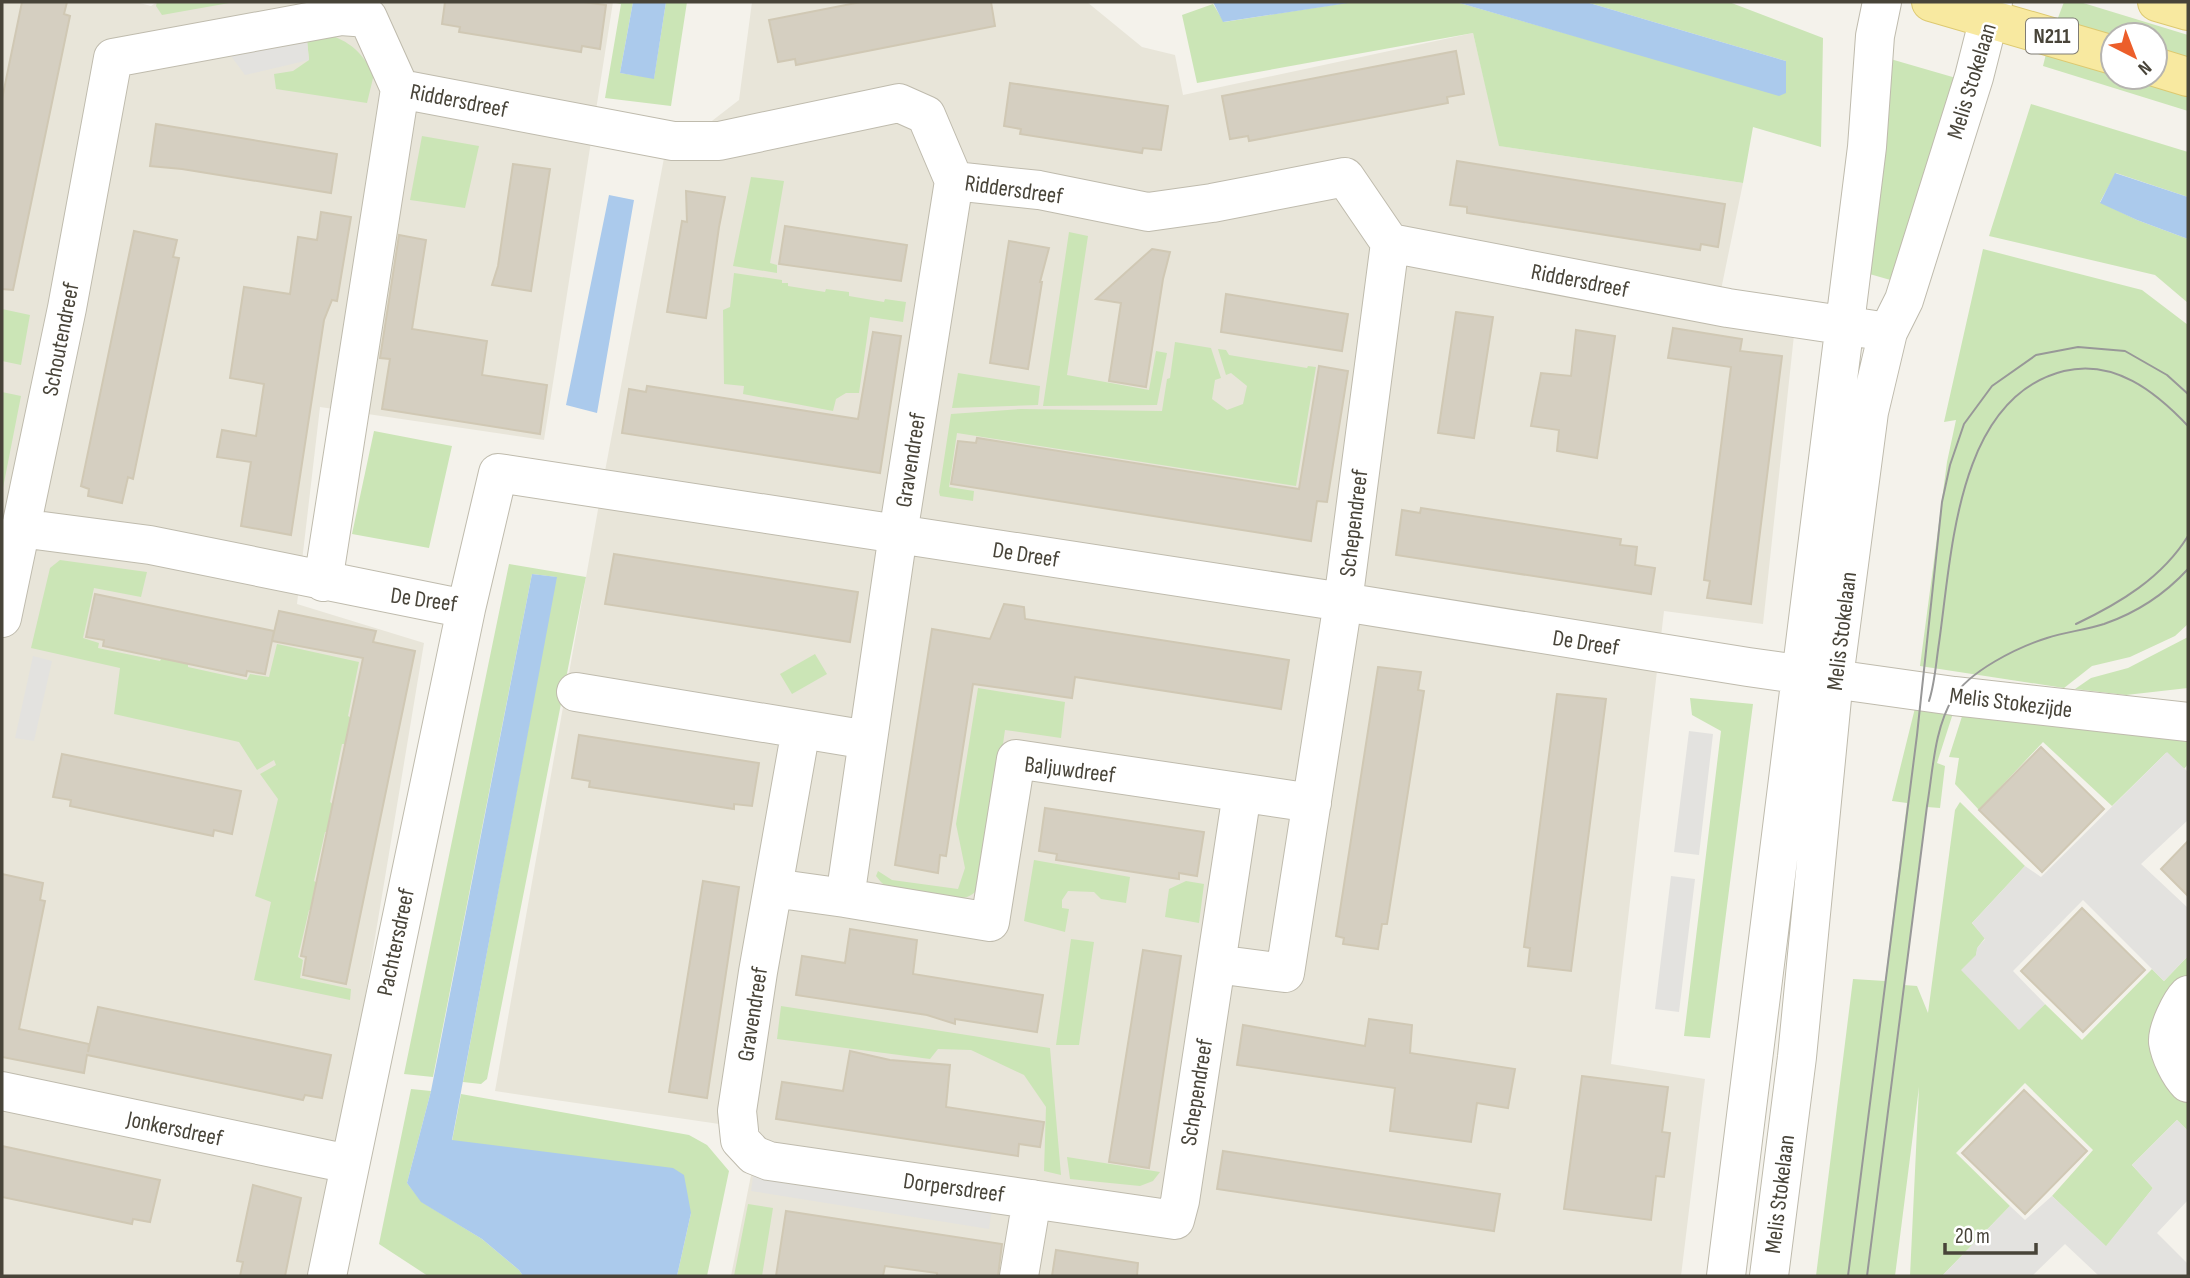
<svg xmlns="http://www.w3.org/2000/svg" width="2190" height="1278" viewBox="0 0 2190 1278" font-family="'Sofia Sans Condensed',sans-serif">
<style>
.residential{fill:#e8e5d9}
.green{fill:#cbe5b6}
.parking{fill:#e3e2df}
.water{fill:#abcaec}
.building{fill:#d5cfc1;stroke:#d0c8b4;stroke-width:2}
.lines{fill:none;stroke-linecap:round;stroke-linejoin:round}
.minor-casing{stroke:#bfbbad;stroke-width:40}
.major-casing{stroke:#ddc970;stroke-width:40}
.minor{stroke:#fff;stroke-width:38}
.major{stroke:#f8e9a0;stroke-width:38}
.tram{stroke:#989898;stroke-width:2}
.labels{text-anchor:middle;stroke-width:5;stroke-linejoin:round;paint-order:stroke}
.shield{fill:#fff;stroke:#7f7c74;stroke-width:2}
.shield-label{font-size:21px;font-weight:bold;fill:#484439}
.street-label{font-size:23px;fill:#484439;stroke:#fff}
</style>
<rect width="100%" height="100%" fill="#f4f2eb"/>
<path class="residential" d="M2 2H136L151 6 157 2H613L544 440 320 407 297 604 424 643 355 1058 310 1276H2Z
M752 2H1087L1142 47 1175 55 1183 95 1473 33 1500 146 1743 183 1715 319 1794 335 1763 624 1664 611 1611 1064 1705 1079 1681 1276H731L760 1130 495 1091 602 487 664 158 739 100Z"/>
<path class="green" d="M157 2H235L162 15 156 6Z
M611 2H633L620 73 654 78 666 2H687L671 106 605 98 621 4Z
M1352 2H1456L1708 74 1786 93V61L1586 2H1729L1823 38 1821 147 1753 127 1743 183 1499 146 1473 33 1197 83 1182 15 1213 4 1224 22Z
M2064 2H2080L2188 35V63L2155 53V35H2113L2056 23Z
M335 37C355 45 363 56 374 74L367 103 276 89 274 74 293 71 309 60 307 40Z
M2047 50 2113 70V77H2136L2188 93V111L2043 66Z
M1887 58 1956 78 1894 281 1859 271Z
M2031 104 2188 152V197L2116 173 2100 202 2137 220 2188 239V303L2155 275 1989 236Z
M422 136 479 146 465 208 410 200Z
M751 177 784 181 770 263 777 265V273L733 266Z
M1069 232 1088 236 1067 375 1149 390 1156 351 1167 353 1157 405 1043 406Z
M1983 249 2142 290 2188 325V624L2175 636 2130 657 2092 666 2064 688 1920 666 1947 462 1956 420 1944 422Z
M734 273 782 280V283H788V286L825 292 826 289 849 292V296L884 302 885 299 906 302 903 322 870 317 859 393H846L836 399 833 411 743 394 744 386 724 384 723 310 730 307Z
M2 309 30 315 21 365 2 361Z
M1175 342 1211 348 1221 378 1215 380 1212 399 1227 410 1243 404 1247 386 1231 373 1226 375 1218 349 1226 350 1229 355 1307 368 1308 366 1316 367 1296 486 957 433 949 487 974 491 973 501 940 496 939 492 951 414 1021 409 1162 411 1167 379 1170 378Z
M958 373 1040 386 1038 405 952 408Z
M2 392 21 396 2 493Z
M374 431 452 446 429 548 352 534Z
M60 560 147 572 141 597 94 588 83 638 99 643 98 648 160 661 162 657 188 663V667L247 680 250 674 269 677 277 644 359 662 348 716 353 719 348 744H342L330 802 335 806 330 832H325L314 881 319 884 313 909 309 910 298 957 303 960 300 978 351 989 350 1000 254 980 271 902 255 896 278 799 260 774 276 765 274 760 257 770 239 742 114 714 120 668 31 648 50 568Z
M509 564 586 577 487 1079 481 1084 463 1082 556 577 532 574 433 1077 404 1074Z
M2188 637V688L2126 695 2075 689 2091 678 2128 668Z
M815 654 827 674 792 694 780 674Z
M978 688 1065 702 1061 738 1005 730 983 882C979 888 975 894 967 897 955 901 901 893 889 887 883 885 880 881 876 876L878 871 892 880 958 889 965 868 956 824Z
M1690 698 1753 704 1710 1038 1684 1036 1721 731 1692 715Z
M1955 707 1937 763 1945 766 1940 808 1927 807 1904 985 1917 986 1928 1013 1955 810 1960 802 2025 866 1972 923 1985 938 1978 947 1976 955 2018 1029 2045 1004 2082 1040 2152 969 2164 981 2188 956V979L2160 1075 2188 1104V1131L2177 1120 2132 1165 2153 1188 2106 1247 2052 1196 2093 1150 2025 1083 1956 1153 2010 1206 1942 1276H1910L1919 1087 1895 1276H1816L1853 979 1885 981 1907 803 1892 801 1915 708Z
M1965 707 2177 735 2188 742V764L2184 769 2166 753 2112 806 2043 742 1979 810 1955 784 1959 758 1949 757Z
M1034 860 1130 877 1126 903 1101 899 1094 892 1068 891 1062 900V908L1069 909 1065 932 1024 921Z
M1186 881 1204 884 1199 923 1165 917 1169 889Z
M1071 939 1094 942 1079 1045H1056Z
M781 1006 1050 1048 1061 1175 1044 1171 1046 1107 1024 1075 971 1050 938 1049 930 1059 777 1039Z
M411 1089 431 1091 407 1183 422 1202 482 1239 519 1270 523 1276H428L379 1244Z
M461 1094 689 1135 707 1145 729 1171 707 1276H677L691 1213 452 1141Z
M1067 1157 1160 1172 1153 1181 1140 1186 1070 1179Z
M748 1204 773 1208 762 1276H734Z"/>
<path class="parking" d="M307 40 309 60 245 75 228 52Z
M33 656 52 661 34 741 15 738Z
M1689 731 1713 734 1699 855 1674 852Z
M2167 752 2188 772V820L2141 864 2188 908V956L2164 981 2083 900 2013 971 2045 1004 2019 1030 1961 970 1976 955 1977 948 1985 939 1972 923 2025 866 2041 877Z
M1671 876 1695 879 1679 1012 1655 1009Z
M2177 1120 2188 1131V1200L2157 1233 2188 1264V1276H2099L2065 1244 2032 1276H1942L2010 1206 2025 1220 2052 1196 2106 1246 2153 1188 2132 1165Z
M754 1170 992 1208 989 1229 751 1191Z"/>
<path class="water" d="M633 2H666L654 79 620 73Z
M1213 2H1355L1223 22Z
M1456 2H1586L1786 61V93L1779 96Z
M2115 173 2188 197V239L2137 220 2100 203Z
M609 195 634 200 597 413 566 405Z
M532 574 557 577 452 1140 673 1168 684 1175 691 1213 677 1276H523L519 1270 482 1239 421 1202 407 1183 431 1091Z"/>
<path class="building" d="M22 2H67L64 14 70 16 13 290 2 289V99Z
M445 2H583L606 5 600 49 582 46 581 52 459 32 460 27 442 24Z
M861 2H991L995 26 796 65 795 59 778 62 769 20Z
M1456 51 1464 94 1447 97 1448 103 1249 141 1248 136 1230 139 1222 96Z
M1010 83 1168 106 1161 150 1143 148 1142 153 1020 134 1021 129 1004 126Z
M156 124 337 154 331 193 182 169 150 166Z
M1457 161 1725 204 1718 247 1701 244 1700 250 1467 213V207L1450 205Z
M513 164 550 169 531 291 492 285 498 266Z
M686 191 725 197 719 227 706 318 667 312 682 221 687 222Z
M321 212 351 217 337 301 332 300 324 320 291 535 241 526 251 462 217 457 222 430 256 436 264 384 230 378 244 287 290 294 298 237 317 240Z
M785 226 907 245 901 281 779 264Z
M134 231 177 240 173 257 179 258 133 479 128 477 122 503 88 496 89 489 81 486Z
M399 235 426 240 412 329 487 341 482 375 547 385 540 434 382 409 390 359 380 358Z
M1009 241 1049 248 1040 282H1042L1028 369 990 363Z
M1152 249 1170 252 1163 279 1146 387 1109 381 1121 303 1096 299Z
M1226 294 1348 314 1342 351 1221 332Z
M1456 312 1493 317 1474 438 1438 433Z
M1673 328 1742 339 1740 351 1782 356 1751 604 1707 598 1710 581 1704 580 1731 367 1668 358Z
M1576 330 1615 336 1597 458 1557 451 1559 430 1531 426 1541 373 1571 376Z
M873 332 901 336 880 473 622 433 629 389 646 392 647 386 858 419Z
M1319 366 1348 371 1327 502 1317 501 1311 541 951 484 958 441 976 443 977 438 1299 489Z
M1421 508 1621 539 1620 545 1637 547 1635 565 1655 568 1651 594 1396 555 1402 510 1420 513Z
M614 554 858 592 850 642 605 604Z
M95 594 274 631 265 674 247 671 246 676 103 646 104 640 86 637Z
M1004 604 1024 607 1025 619 1289 660 1281 709 1075 677 1072 698 973 684 946 856 940 855 938 873 895 865 932 629 990 639Z
M279 611 376 631 373 642 415 651 346 984 303 975 306 957 301 956 363 658 272 641Z
M1378 667 1421 672 1418 690 1424 691 1387 924H1382L1378 949 1343 944 1344 938 1336 936Z
M1557 694 1606 699 1571 971 1528 966 1530 948 1524 947Z
M579 735 759 763 752 806 734 804V809L589 787 590 781 572 778Z
M2041 747 2104 809 2042 872 1979 810Z
M62 754 241 791 232 834 214 830 213 836 70 806 71 800 53 797Z
M1045 808 1204 832 1197 876 1179 873V879L1056 860 1057 854 1039 851Z
M2188 841V896L2161 869Z
M2 874 43 883 40 900 45 901 19 1029 89 1044 88 1052 98 1007 331 1055 322 1098 305 1095 303 1100 87 1055 84 1073 2 1057Z
M703 881 739 887 707 1098 669 1092Z
M2082 908 2145 970 2083 1032 2021 971Z
M850 929 917 940 913 974 1043 995 1037 1032 955 1019V1024L927 1015 796 995 802 956 845 963Z
M1143 950 1181 956 1149 1168 1109 1162Z
M1369 1019 1412 1025 1410 1053 1515 1069 1508 1108 1477 1103 1471 1142 1390 1131 1395 1088 1237 1065 1243 1025 1365 1046Z
M850 1051 890 1060 950 1065 946 1107 1044 1122 1040 1147 1019 1144 1018 1156 776 1119 782 1082 843 1091Z
M1582 1076 1668 1087 1662 1132 1670 1133 1664 1177 1656 1176 1651 1220 1564 1209Z
M2024 1090 2087 1151 2025 1214 1962 1153Z
M2 1146 160 1180 150 1222 133 1219 132 1224 2 1197Z
M1223 1151 1500 1194 1494 1231 1217 1189Z
M253 1185 301 1198 285 1276H240L243 1262 237 1261Z
M786 1211 1002 1244 998 1276H937V1273L885 1266 883 1276H776Z
M1056 1250 1138 1263 1137 1276H1052Z"/>
<g class="lines">
<g class="minor-casing">
<path id="minor" d="M20 528 150 545 466 609 498 473 1343 602 1748 667 1954 696 2188 722
M323 582 400 89
M2 618 67 308 113 58 341 16 368 18 400 89 673 141H719L899 103 926 115 954 181 1039 190 1148 212 1212 203 1345 177 1390 243 1728 308 1888 332
M576 692 868 740
M801 729 758 972 737 1111 740 1140 754 1155 769 1161 1175 1220 1180 1201 1242 793
M773 888 845 898 898 534 954 181
M845 898 990 922 1016 759 1312 803
M1216 964 1285 973 1343 602 1390 243
M2188 995C2180 1003 2167 1030 2168 1042 2170 1055 2179 1074 2188 1083
M2 1091 349 1164
M327 1276 466 609
M1019 1276 1032 1199
M1726 1276 1867 147 1875 36 1882 2
M1769 1276 1797 1057 1834 678 1869 412 1888 332 1904 300 1974 77 1993 2"/>
</g>
<g class="major-casing">
<path id="major" d="M1931 2 2113 55
M2157 2 2188 11
M2155 67 2188 77"/>
</g>
<use href="#minor" class="minor"/>
<use href="#major" class="major"/>
<path class="tram" d="M2076 624C2120 603 2162 578 2188 536
M1929 701C1935 683 1936 662 1939 643 1952 554 1956 398 2064 371 2114 359 2155 391 2188 426
M1848 1276 1917 735 1942 502 1950 465 1964 424 1992 386 2036 355 2078 347 2125 351 2167 375 2188 394
M1867 1276 1927 806C1933 771 1934 729 1953 698 1969 671 2018 647 2047 638 2065 632 2085 630 2104 624 2136 613 2165 594 2188 569"/>
</g>
<g class="labels">
<rect class="shield" x="2026" y="18.5" width="52" height="35" rx="5"/>
<g class="shield-label">
<text x="2052" y="43">N211</text>
</g>
<g class="street-label">
<text transform="translate(1971 81) rotate(-73)" y="8">Melis Stokelaan</text>
<text transform="translate(459 100) rotate(11)" y="8">Riddersdreef</text>
<text transform="translate(1014 189) rotate(8)" y="8">Riddersdreef</text>
<text transform="translate(1580 280) rotate(11)" y="8">Riddersdreef</text>
<text transform="translate(60 339) rotate(-79)" y="8">Schoutendreef</text>
<text transform="translate(910 460) rotate(-81)" y="8">Gravendreef</text>
<text transform="translate(1353 523) rotate(-83)" y="8">Schependreef</text>
<text transform="translate(1026 554) rotate(9)" y="8">De Dreef</text>
<text transform="translate(424 599) rotate(8)" y="8">De Dreef</text>
<text transform="translate(1841 631) rotate(-83)" y="8">Melis Stokelaan</text>
<text transform="translate(1586 642) rotate(9)" y="8">De Dreef</text>
<text transform="translate(2011 702) rotate(7)" y="8">Melis Stokezijde</text>
<text transform="translate(1070 769) rotate(7)" y="8">Baljuwdreef</text>
<text transform="translate(395 942) rotate(-78)" y="8">Pachtersdreef</text>
<text transform="translate(752 1014) rotate(-81)" y="8">Gravendreef</text>
<text transform="translate(1196 1092) rotate(-81)" y="8">Schependreef</text>
<text transform="translate(175 1128) rotate(12)" y="8">Jonkersdreef</text>
<text transform="translate(954 1187) rotate(8)" y="8">Dorpersdreef</text>
<text transform="translate(1779 1194) rotate(-83)" y="8">Melis Stokelaan</text>
</g>
</g>
<rect width="2190" height="1278" fill="none" stroke="#484439" stroke-width="7"/>
<g transform="translate(2134 56) rotate(138)"><circle r="33" fill="#ffffff" stroke="#b6b4b0" stroke-width="2"/>
<path d="M0-5L12 26L0 18L-12 26Z" fill="#ec5e2a"/>
<text y="-10" font-size="19" font-weight="bold" text-anchor="middle" fill="#484439">N</text>
</g>
<path d="M1945 1243v10h91v-10" fill="none" stroke="#484439" stroke-width="3.5"/>
<text x="1955" y="1243" font-size="21" fill="#484439" stroke="#ffffff" stroke-width="5" paint-order="stroke">20 m</text>
</svg>
